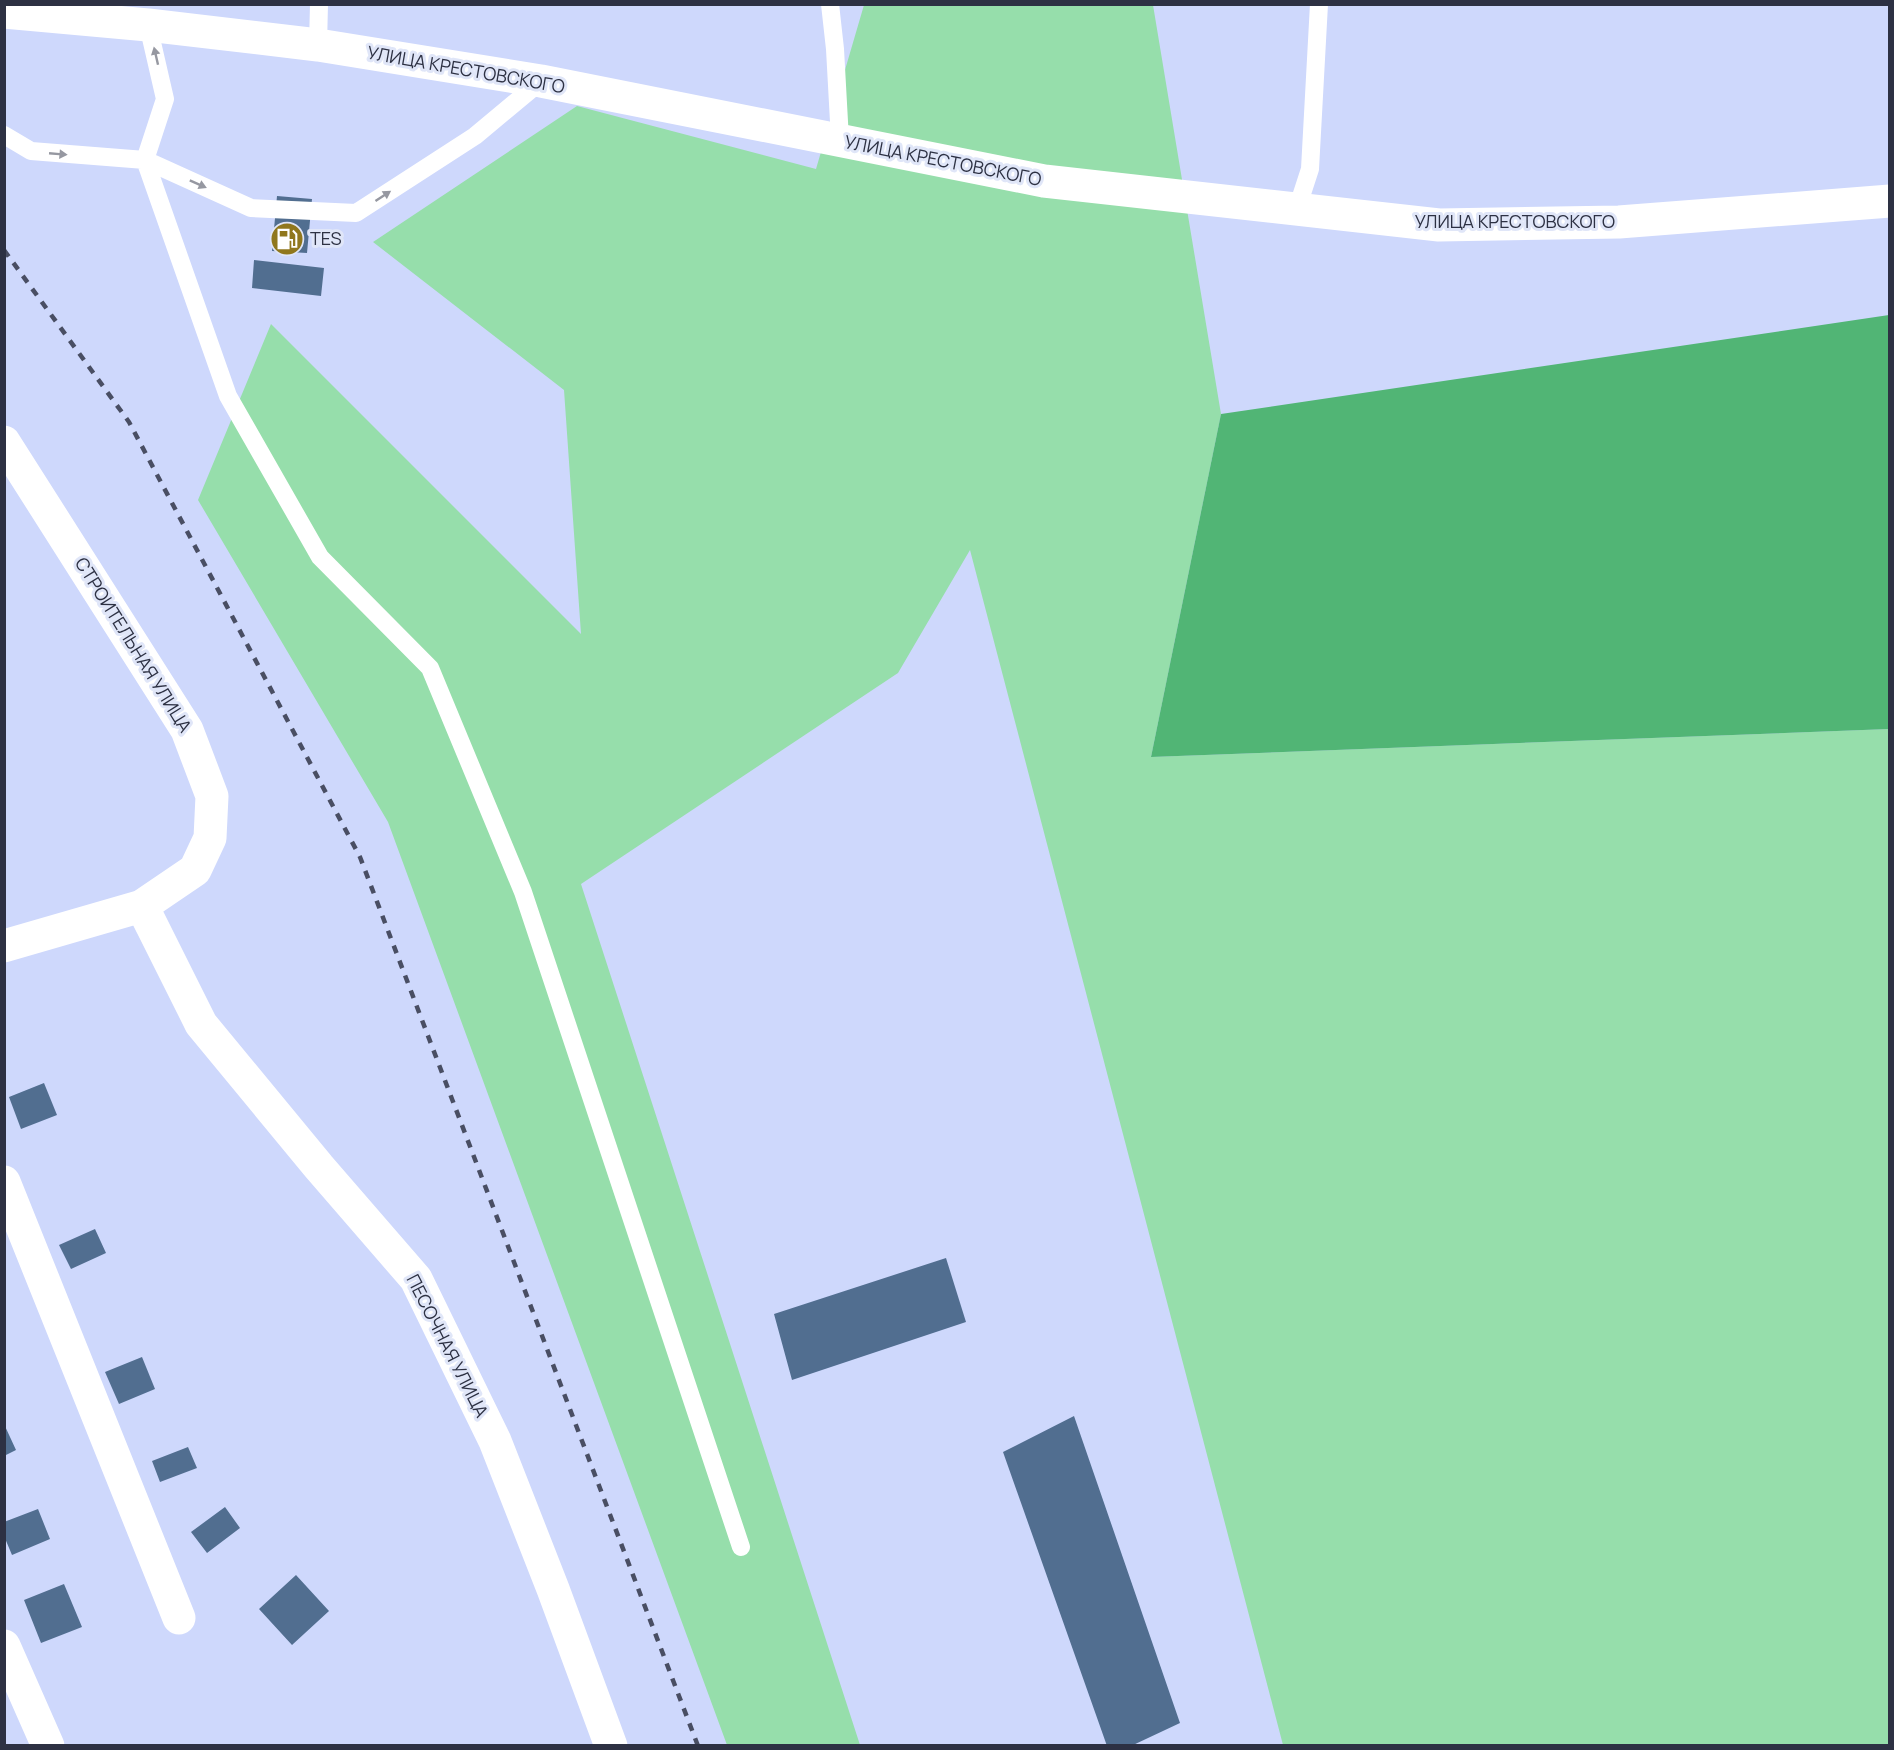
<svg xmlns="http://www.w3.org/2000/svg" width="1894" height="1750" viewBox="0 0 1894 1750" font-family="Manrope,sans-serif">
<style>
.green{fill:#96deab}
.forest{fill:#51b575}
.building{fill:#516e90}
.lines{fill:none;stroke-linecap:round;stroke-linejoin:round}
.lane{stroke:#fff;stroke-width:18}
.street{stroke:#fff;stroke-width:33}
.secondary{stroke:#fff;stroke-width:33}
.rail{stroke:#494e63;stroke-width:4.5;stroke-dasharray:8 8;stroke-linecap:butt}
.oneway{fill:#9698a1}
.labels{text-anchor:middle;stroke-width:6;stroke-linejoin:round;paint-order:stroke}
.street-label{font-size:18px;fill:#2d3143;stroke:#e0e6f8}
.poi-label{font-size:18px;fill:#2d3143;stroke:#e0e6f8;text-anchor:start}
</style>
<rect width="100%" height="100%" fill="#ced8fc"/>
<path class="green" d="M864 5H1153L1221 414 1151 757 1889 729V1745H1283L970 550 898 673 581 884 860 1745H727L388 822 198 500 271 324 581 634 564 390 373 242 577 106 816 169Z"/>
<path class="forest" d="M1889 315V729L1151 757 1221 414Z"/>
<path class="building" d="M277 196 312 199 307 253 272 251Z
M254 260 324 268 321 296 252 288Z
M44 1083 57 1115 21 1129 9 1097Z
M95 1229 106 1253 71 1269 59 1245Z
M946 1258 966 1322 792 1380 774 1314Z
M142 1357 155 1389 119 1404 105 1372Z
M1074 1416 1180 1723 1131 1746H1107L1003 1452Z
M4 1424 16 1450 4 1456Z
M188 1447 197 1468 160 1482 152 1461Z
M225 1507 240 1528 207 1553 191 1532Z
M38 1509 50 1539 12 1555 4 1536V1522Z
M296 1575 329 1611 292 1645 259 1609Z
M64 1584 82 1627 41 1643 24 1600Z"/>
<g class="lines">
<path class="lane" d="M830 4 835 49 840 140
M318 45 319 4
M4 135 31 151 145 160 165 99 148 25
M145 160 228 396 320 557 430 668 523 892 741 1547
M145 160 251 208 356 213 475 136 541 81
M1297 209 1310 169 1319 4"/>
<path class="street" d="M142 906 201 1024 319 1167 416 1279 495 1441 553 1589 611 1746
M4 1182 179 1618
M4 1646 48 1746"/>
<path class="secondary" d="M4 12 148 25 318 45 541 81 1044 181 1439 225 1619 222 1890 201
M4 442 187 730 212 796 210 838 195 870 142 906 4 946"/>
<path class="rail" d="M4 250 129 422 360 857 698 1746"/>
</g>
<defs><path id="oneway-solid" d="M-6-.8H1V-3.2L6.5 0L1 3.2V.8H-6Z" transform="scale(1.5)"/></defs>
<g class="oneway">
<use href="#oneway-solid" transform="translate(156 56) rotate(-103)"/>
<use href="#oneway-solid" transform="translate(58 154) rotate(5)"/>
<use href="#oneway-solid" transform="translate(198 184) rotate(24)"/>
<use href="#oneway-solid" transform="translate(383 196) rotate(-33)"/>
</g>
<defs>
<g id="fuel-disc" transform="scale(1.725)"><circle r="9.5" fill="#90771d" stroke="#e0e6f8"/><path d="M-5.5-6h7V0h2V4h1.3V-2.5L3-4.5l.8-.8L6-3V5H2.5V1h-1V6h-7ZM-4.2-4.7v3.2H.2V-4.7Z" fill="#fff"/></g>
</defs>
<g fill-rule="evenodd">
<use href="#fuel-disc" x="287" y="239"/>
</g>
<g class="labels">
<g class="street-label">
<text transform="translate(466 70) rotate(10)" y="6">УЛИЦА КРЕСТОВСКОГО</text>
<text transform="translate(943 161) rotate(11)" y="6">УЛИЦА КРЕСТОВСКОГО</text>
<text x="1515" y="228">УЛИЦА КРЕСТОВСКОГО</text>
<text transform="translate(133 645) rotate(58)" y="6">СТРОИТЕЛЬНАЯ УЛИЦА</text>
<text transform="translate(447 1346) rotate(63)" y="6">ПЕСОЧНАЯ УЛИЦА</text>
</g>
<g class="poi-label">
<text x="310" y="245">TES</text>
</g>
</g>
<rect width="1894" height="1750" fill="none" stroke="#2d3143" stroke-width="12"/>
</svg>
